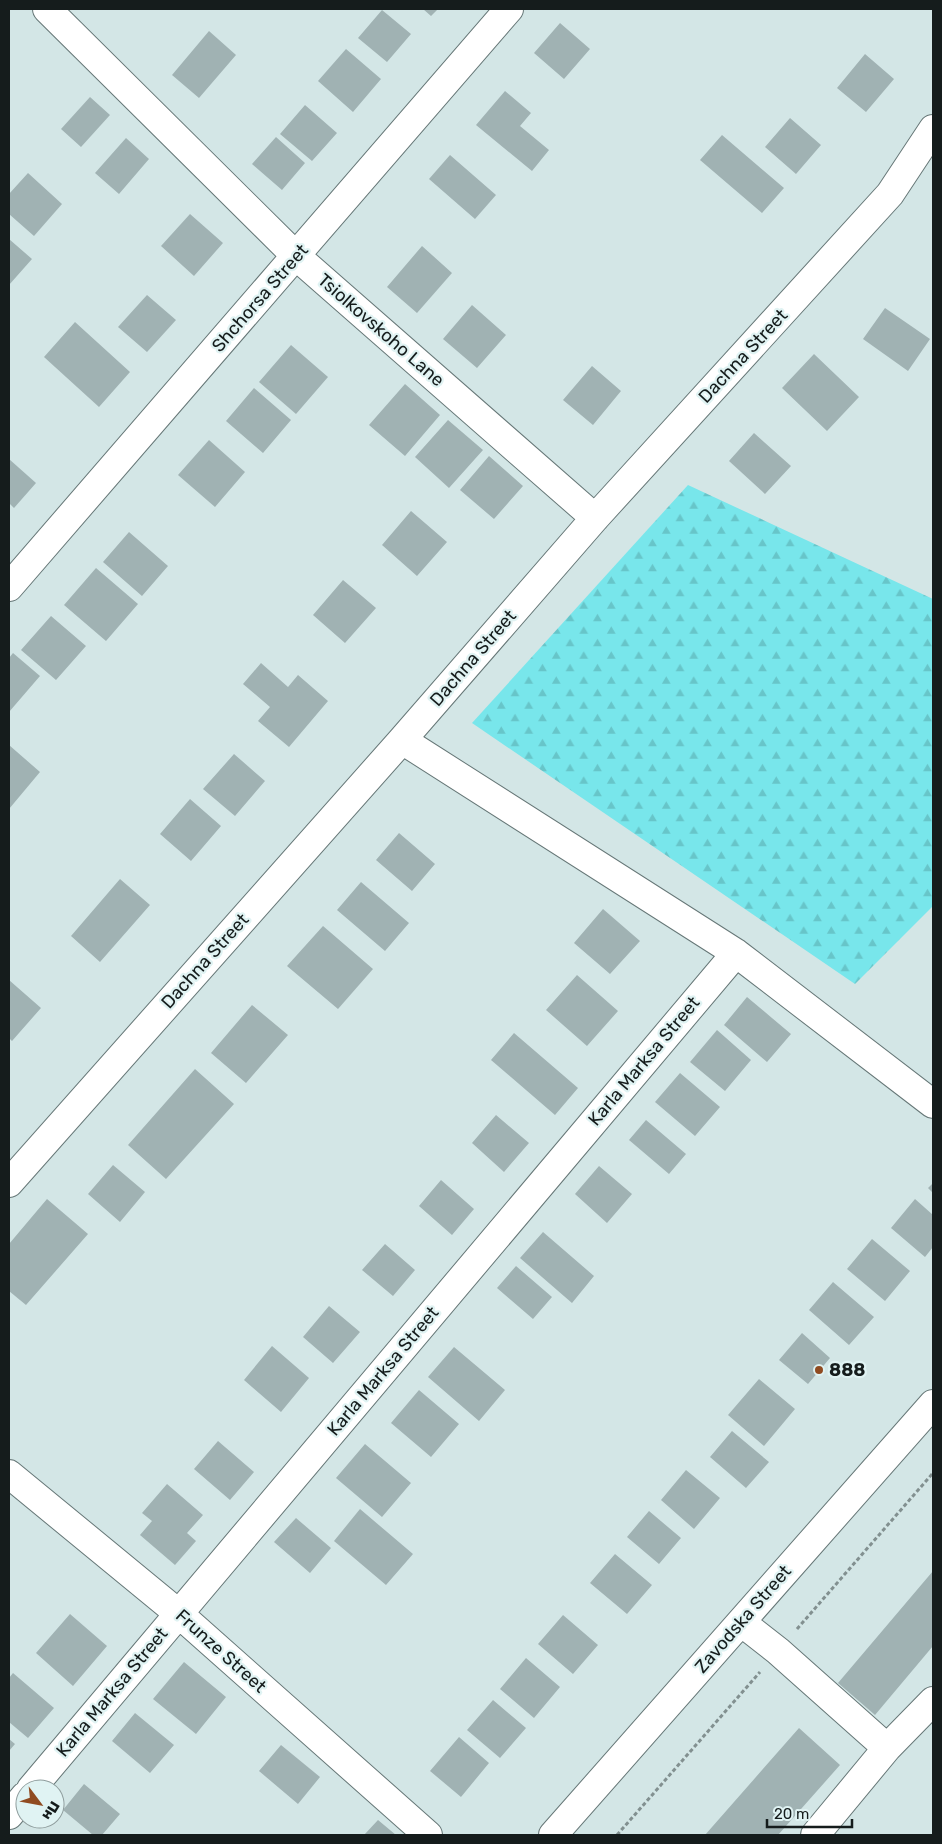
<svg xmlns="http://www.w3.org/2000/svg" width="942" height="1844" viewBox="0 0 942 1844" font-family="Rubik,sans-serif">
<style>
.forest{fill:url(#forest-firs)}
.building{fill:#a0b2b3}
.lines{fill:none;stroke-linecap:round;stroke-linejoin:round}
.minor-casing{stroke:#677;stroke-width:30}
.path{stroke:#829090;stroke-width:3;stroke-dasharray:4 2.5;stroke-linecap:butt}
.minor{stroke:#fff;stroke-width:28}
.poi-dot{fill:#904b21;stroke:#e0f3f3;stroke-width:2}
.labels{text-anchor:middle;stroke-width:4.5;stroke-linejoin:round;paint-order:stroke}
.street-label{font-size:18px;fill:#151c1c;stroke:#e0f3f3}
.poi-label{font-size:18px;font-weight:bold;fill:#151c1c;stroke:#e0f3f3;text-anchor:start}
</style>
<defs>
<pattern id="forest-firs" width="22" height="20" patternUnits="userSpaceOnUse" patternTransform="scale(1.25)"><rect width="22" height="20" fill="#78e6eb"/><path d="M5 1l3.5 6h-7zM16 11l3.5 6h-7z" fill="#67c5c9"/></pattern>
</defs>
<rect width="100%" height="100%" fill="#d3e6e6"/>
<path class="forest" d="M688 485 933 599V906L855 984 472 723Z"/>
<path class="building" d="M423 9H438L431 16Z
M382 10 411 34 387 62 358 38Z
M560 23 590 49 564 79 534 53Z
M209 31 236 55 199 98 172 75Z
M346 49 381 79 353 112 318 81Z
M865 54 894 79 866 112 837 88Z
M505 91 531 113 520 126 549 150 532 171 476 125Z
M90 97 110 115 81 147 61 129Z
M305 105 337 133 312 161 280 134Z
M790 118 821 145 796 174 765 147Z
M722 135 784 188 762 213 700 160Z
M276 137 305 163 282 190 252 164Z
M126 138 149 159 119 194 95 173Z
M450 155 496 195 475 219 429 179Z
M28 173 62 204 34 236 9 214V194Z
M190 214 223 243 194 276 161 246Z
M9 239 32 259 9 285Z
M422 246 452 273 417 313 387 287Z
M147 295 176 320 147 352 118 327Z
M472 305 506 335 477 368 443 339Z
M885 308 930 339 908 371 863 339Z
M75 322 130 372 99 407 44 357Z
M291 345 328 377 296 414 259 382Z
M814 354 859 397 827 431 782 388Z
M592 366 621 391 593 425 563 400Z
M405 384 440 415 405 456 369 425Z
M254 388 291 420 263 453 226 421Z
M448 420 483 450 449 488 415 457Z
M754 433 791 466 765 494 729 461Z
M209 440 245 472 215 507 178 475Z
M489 456 523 486 494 519 460 490Z
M9 459 36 483 14 508 9 503Z
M411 511 447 542 417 576 382 545Z
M129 532 168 566 142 596 103 562Z
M96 568 138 604 106 641 64 605Z
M343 580 376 608 345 643 313 615Z
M51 616 86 646 56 680 21 650Z
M13 653 40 676 9 712V658Z
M261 663 288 687 298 675 328 701 289 747 258 721 270 707 243 684Z
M9 745 40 772 9 809Z
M234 754 265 781 235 816 203 789Z
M190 799 221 826 191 861 160 834Z
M399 833 435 864 412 891 376 860Z
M120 879 150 905 100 962 71 936Z
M361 882 409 923 385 951 337 910Z
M603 909 640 941 610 974 574 943Z
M323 926 373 969 338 1009 287 966Z
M577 975 618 1011 587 1046 546 1010Z
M9 980 41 1008 12 1041 9 1038Z
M747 997 791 1034 767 1062 724 1025Z
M252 1005 288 1035 246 1083 211 1053Z
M717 1030 751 1060 725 1091 690 1062Z
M514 1033 578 1088 555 1115 491 1060Z
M195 1069 234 1104 166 1179 128 1145Z
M680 1073 720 1107 695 1136 655 1102Z
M496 1115 529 1143 504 1172 472 1143Z
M646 1120 686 1154 669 1174 629 1140Z
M113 1165 145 1192 120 1222 88 1194Z
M599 1166 632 1194 607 1223 575 1194Z
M441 1180 474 1209 452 1235 419 1206Z
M933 1183V1193L928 1188Z
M47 1199 88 1234 26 1305 9 1291V1244Z
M915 1199 933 1215V1247L925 1257 891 1228Z
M543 1232 594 1276 572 1303 520 1258Z
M872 1239 910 1271 885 1301 847 1269Z
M385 1244 415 1270 393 1296 362 1270Z
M516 1266 552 1297 533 1319 497 1288Z
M833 1282 874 1317 849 1345 809 1310Z
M329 1306 360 1332 333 1363 303 1337Z
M802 1333 830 1358 808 1384 779 1360Z
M272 1346 309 1378 281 1412 244 1380Z
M454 1347 505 1390 479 1421 428 1377Z
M759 1379 795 1409 764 1446 728 1415Z
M419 1390 459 1424 431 1457 391 1423Z
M732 1431 769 1462 746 1488 710 1457Z
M218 1441 254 1472 230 1500 194 1469Z
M365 1444 411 1483 382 1517 336 1478Z
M686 1470 720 1498 694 1529 661 1500Z
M167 1484 203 1515 187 1533 196 1541 175 1565 140 1535 152 1521 142 1513Z
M360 1509 413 1554 386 1585 334 1541Z
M649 1511 681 1538 659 1564 627 1537Z
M296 1518 331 1548 310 1573 274 1542Z
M615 1554 652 1585 627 1614 590 1583Z
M933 1571V1646L875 1715 838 1683Z
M70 1614 107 1646 73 1686 36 1653Z
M563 1615 598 1645 573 1674 538 1644Z
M526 1658 560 1687 534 1718 500 1689Z
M184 1662 226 1697 196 1734 153 1699Z
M13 1673 54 1708 28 1738 9 1722V1678Z
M493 1700 526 1728 500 1758 467 1730Z
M135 1713 174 1745 150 1773 112 1741Z
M799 1728 840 1765 778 1835H705Z
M459 1737 489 1763 461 1797 430 1771Z
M9 1739 15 1744 9 1751Z
M281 1745 320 1777 298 1804 259 1771Z
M84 1784 120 1814 102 1835H93L63 1810Z
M378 1820 396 1835H364Z"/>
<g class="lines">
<g class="minor-casing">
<path id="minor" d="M47 9 296 256 595 518
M9 587 509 9
M402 740 736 953 933 1104
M9 1183 402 740 595 518 890 194 933 129
M9 1474 178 1613 428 1835
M741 1622 778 1651 887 1748 933 1701
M31 1789 736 953
M9 1815 25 1796
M553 1835 933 1404
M815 1835 887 1748"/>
</g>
<path class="path" d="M797 1629 933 1473
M617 1835 760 1672"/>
<use href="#minor" class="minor"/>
</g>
<circle class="poi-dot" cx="819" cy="1370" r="5"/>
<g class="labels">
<g class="street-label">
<text transform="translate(260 298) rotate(-49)" y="6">Shchorsa Street</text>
<text transform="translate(381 330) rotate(41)" y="6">Tsiolkovskoho Lane</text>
<text transform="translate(743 356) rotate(-47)" y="6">Dachna Street</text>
<text transform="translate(473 658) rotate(-49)" y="6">Dachna Street</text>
<text transform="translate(205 961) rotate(-48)" y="6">Dachna Street</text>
<text transform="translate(644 1061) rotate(-50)" y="6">Karla Marksa Street</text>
<text transform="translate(383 1371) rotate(-50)" y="6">Karla Marksa Street</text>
<text transform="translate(743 1619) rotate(-49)" y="6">Zavodska Street</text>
<text transform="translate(221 1651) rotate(42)" y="6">Frunze Street</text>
<text transform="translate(112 1692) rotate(-50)" y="6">Karla Marksa Street</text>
</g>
<g class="poi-label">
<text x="829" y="1376">888</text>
</g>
</g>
<rect width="942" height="1844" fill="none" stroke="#151c1c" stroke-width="20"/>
<g transform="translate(40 1804) rotate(122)"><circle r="24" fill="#e0f3f3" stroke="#8f9d9d"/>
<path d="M0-4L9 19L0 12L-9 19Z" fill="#904b21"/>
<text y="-8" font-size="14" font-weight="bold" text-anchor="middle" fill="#151c1c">Пн</text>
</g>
<path d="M767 1819v8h85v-8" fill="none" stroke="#151c1c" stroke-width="2.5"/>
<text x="774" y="1819" font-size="15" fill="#151c1c" stroke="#e0f3f3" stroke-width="4" paint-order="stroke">20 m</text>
</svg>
